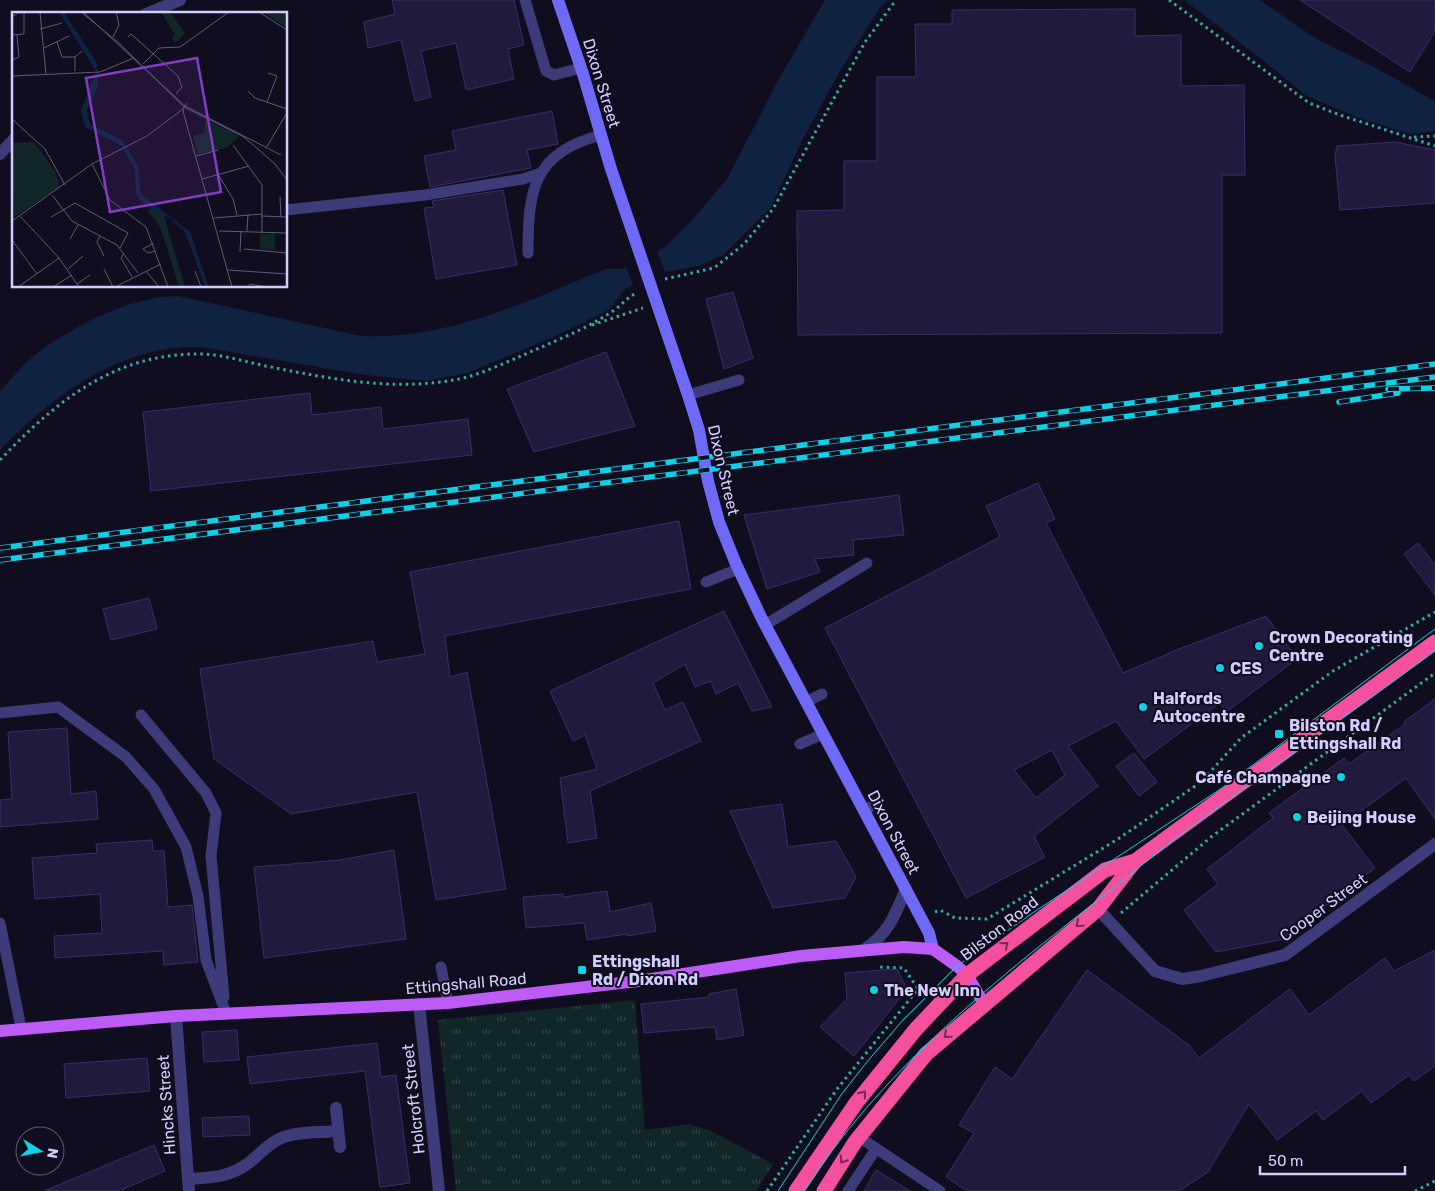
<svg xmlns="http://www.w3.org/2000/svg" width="1435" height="1191" viewBox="0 0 1435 1191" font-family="Rubik,sans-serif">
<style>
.park{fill:url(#park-tufts)}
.water{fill:#0f2240}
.pier{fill:#100d1e}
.building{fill:#221a3d;stroke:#3a2e68;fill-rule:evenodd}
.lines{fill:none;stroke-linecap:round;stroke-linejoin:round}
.path{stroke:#34a9a2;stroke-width:3;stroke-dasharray:2.5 4;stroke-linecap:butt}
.lane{stroke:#3e3b7a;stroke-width:11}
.street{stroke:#3e3b7a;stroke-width:12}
.secondary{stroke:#6e6af6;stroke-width:12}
.primary{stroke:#bc5bf5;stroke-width:12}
.highway{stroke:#f4509d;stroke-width:15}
.tram{stroke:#0ed0e7;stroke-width:1}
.rail-casing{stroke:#0ed0e7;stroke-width:5.5}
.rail{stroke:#100d1e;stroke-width:4;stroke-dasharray:11;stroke-linecap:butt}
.oneway{stroke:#772b57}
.poi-dot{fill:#0ed0e7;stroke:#100d1e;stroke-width:2}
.labels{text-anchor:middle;stroke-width:4;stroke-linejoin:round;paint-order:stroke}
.street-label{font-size:16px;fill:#d3cdfc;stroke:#100d1e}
.poi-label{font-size:16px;font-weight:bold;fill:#d3cdfc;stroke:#100d1e;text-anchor:start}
.inset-road{fill:none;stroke:#5e5a77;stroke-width:1}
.view{fill:#843cc5;fill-opacity:0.15;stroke:#843cc5;stroke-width:2.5}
.inset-edge{fill:none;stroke:#d3cdfc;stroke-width:2.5}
</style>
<defs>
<pattern id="park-tufts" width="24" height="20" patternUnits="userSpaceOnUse" patternTransform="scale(1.25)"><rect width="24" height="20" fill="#112727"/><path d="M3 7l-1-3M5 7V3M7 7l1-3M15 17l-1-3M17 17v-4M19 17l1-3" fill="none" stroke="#334547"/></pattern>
</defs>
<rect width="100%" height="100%" fill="#100d1e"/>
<path class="park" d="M635 1000 645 1130 689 1124 711 1131 773 1164 756 1191H456L438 1020Z"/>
<path class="water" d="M825 0H889L880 8 840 71 802 141 771 207 723 255 699 266 667 272 625 289 609 310 558 335 468 373 426 381 365 375 201 347C121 344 52 396 0 450V391C10 381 19 369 29 360 66 329 129 296 178 296L361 336C448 340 527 301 606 269H621L664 248 692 220 727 179 781 75Z
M1184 0H1260L1318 40 1376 68 1435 101V131L1410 134 1361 119 1305 95 1264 61Z"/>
<path class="pier" d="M656 248 666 275 634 288 625 264Z"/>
<path class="building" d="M392 0H514L524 45 508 49 514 79 466 90 456 43 421 51 431 97 415 101 401 40 368 48 364 22 395 14Z
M1300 0H1435V31L1410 72Z
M1135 9V36L1181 35V86L1244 85 1245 175H1222V333L798 335 797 211 844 210V161H877V77H916L915 24H952V10Z
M552 111 558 144 527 150 531 168 430 187 424 156 456 150 452 131Z
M1395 142 1435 150V203L1340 210 1335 156 1337 146Z
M503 190 517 265 436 279 424 208 434 207 432 201Z
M733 292 753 358 724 369 706 299Z
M606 352 635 426 534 452 507 389Z
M310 393 312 415 381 407 383 429 468 419 472 455 151 491 143 412Z
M1038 483 1055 519 1046 523 1123 673 1179 649 1266 616 1297 659 1226 712 1220 703 1144 759 1116 721 1068 746 1098 786 1034 836 1045 857 966 898 825 628 1000 537 986 506ZM1052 750 1065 775 1036 798 1014 770Z
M899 495 904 535 853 540 854 555 815 559 820 572 767 589 744 515Z
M679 521 691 589 445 636 450 677 467 672 506 889 436 900 417 792 291 814 214 759 200 669 373 641 377 662 425 654 410 572Z
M1418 543 1435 565V595L1404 554Z
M149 598 157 629 111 640 103 609Z
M724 611 772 707 752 711 738 683 716 694 711 681 695 687 685 664 653 683 665 710 683 702 701 741 590 791 597 838 568 843 560 778 597 769 585 735 573 741 550 691Z
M1435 699V819L1406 778 1342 825 1375 868 1280 940 1216 952 1184 910 1218 884 1207 869 1273 818 1269 813 1344 758 1349 764 1405 724 1404 722Z
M67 728 71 794 96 791 98 819 0 827V800L12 799 8 732Z
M1134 753 1157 782 1139 796 1116 766Z
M782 804 788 847 836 841 856 877 845 898 773 908 730 811Z
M152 840 153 851H164L168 907 192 905 198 962 164 965 163 951 55 958 54 936 102 933 100 894 35 899 32 858 97 853 96 844Z
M394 850 406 939 264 958 254 867 340 860Z
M607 891 610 912 651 903 656 931 627 936V934L587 940 584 923 526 928 523 897 563 894V897Z
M1435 950V1066L1414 1081 1409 1075 1371 1103 1362 1091 1323 1120 1316 1111 1277 1140 1249 1104 1208 1172 1179 1191H967L946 1177 974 1133 959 1125 995 1067 1012 1079 1087 970 1189 1045 1199 1058 1290 989 1309 1015 1385 958 1394 971Z
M897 969 907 989 854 1056 820 1027 847 999 845 973Z
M736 989 744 1035 717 1040 715 1027 644 1033 641 1004 709 997V994Z
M237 1030 239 1060 204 1062 202 1032Z
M377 1043 381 1077 396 1075 410 1183 380 1187 365 1071 250 1084 247 1057Z
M147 1058 150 1091 66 1098 64 1064Z
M249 1116 250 1135 203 1137 202 1118Z
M154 1145 165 1171 119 1191H44Z
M876 1170 910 1191H864Z"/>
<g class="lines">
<path class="path" d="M1169 0 1309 103 1340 115 1435 146
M1414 137 1435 136
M665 279 714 268 744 244 773 209 865 42 896 0
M592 325 643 308
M0 460C57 400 116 352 204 354 225 355 249 363 271 367 331 379 392 391 454 380 477 376 500 365 521 356 552 342 585 330 613 311 622 305 627 297 637 293
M935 912 940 910 955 918 987 919 1118 839 1201 782 1241 738 1333 671 1435 612
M1121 913 1211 837 1435 673
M767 1191 837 1089 918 989 904 968 877 967
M1415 1191 1435 1181"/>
<path class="lane" d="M525 0 546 71 554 75 581 68
M286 210 425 195 523 179 541 173
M528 253C528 190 533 153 601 135
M688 395 739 380
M706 582 738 569
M765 625 867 563
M806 702 822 694
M0 713 58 707 126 757 154 789 186 847 198 896 206 960 226 1013
M141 715 206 793 216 813 211 856 224 997
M800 744 823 734
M864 811 879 801
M0 923 21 1028
M441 967 448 1003
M859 1137 940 1191
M848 1191 876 1149"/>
<path class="street" d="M146 14 180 0
M0 154 14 139
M1098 909 1155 971 1182 979 1201 976 1285 955 1435 844
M865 949C889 933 895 915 906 889
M419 1004 439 1191
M176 1016 189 1191
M336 1108 340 1147
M188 1179C211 1178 231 1177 250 1162 261 1153 268 1144 281 1138 298 1131 320 1133 338 1131"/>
<path class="secondary" d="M558 0 583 74 611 169 688 395 699 430 708 481 719 522 736 564 761 617 929 933 933 949"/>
<path class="primary" d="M0 1031 176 1016 448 1003 638 981 801 956 904 947 933 949 957 966 967 975 984 1004"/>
<path class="highway" d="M796 1191 856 1103 916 1029 967 975 1105 870 1135 861
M824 1191 855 1142 926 1054 1098 909 1135 861 1435 642"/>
<path class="tram" d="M778 1191 841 1095 866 1063 903 1020 957 966 1037 910 1222 788 1435 629
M804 1191C879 1074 989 985 1098 900 1127 878 1154 854 1183 833 1266 771 1352 713 1435 651"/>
<g class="rail-casing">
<path id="rail" d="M1388 389 1435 388
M1339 402 1398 393
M0 548 1435 364
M0 560 1435 377"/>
</g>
<use href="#rail" class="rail"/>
</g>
<defs><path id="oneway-chevron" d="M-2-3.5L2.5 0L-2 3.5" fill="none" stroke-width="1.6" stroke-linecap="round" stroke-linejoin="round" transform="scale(1.25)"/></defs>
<g class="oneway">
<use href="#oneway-chevron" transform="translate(1079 924) rotate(140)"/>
<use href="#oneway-chevron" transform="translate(1005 945) rotate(-39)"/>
<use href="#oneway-chevron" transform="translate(947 1035) rotate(139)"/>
<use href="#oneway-chevron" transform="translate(863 1094) rotate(-51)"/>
<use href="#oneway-chevron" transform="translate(843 1160) rotate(123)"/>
</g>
<g class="poi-dot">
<circle cx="1259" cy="646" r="5"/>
<circle cx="1220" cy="668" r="5"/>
<circle cx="1143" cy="707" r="5"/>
<rect x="1274" y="729" width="10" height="10" rx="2.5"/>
<circle cx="1341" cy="777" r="5"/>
<circle cx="1297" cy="817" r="5"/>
<rect x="577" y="965" width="10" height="10" rx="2.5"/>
<circle cx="874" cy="990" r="5"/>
</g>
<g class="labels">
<g class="street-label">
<text transform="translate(602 83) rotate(73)" y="6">Dixon Street</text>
<text transform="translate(724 470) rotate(77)" y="6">Dixon Street</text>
<text transform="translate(894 832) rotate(62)" y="6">Dixon Street</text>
<text transform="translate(1323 907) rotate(-36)" y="6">Cooper Street</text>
<text transform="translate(999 928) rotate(-38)" y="6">Bilston Road</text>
<text transform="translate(466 983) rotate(-5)" y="6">Ettingshall Road</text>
<text transform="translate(413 1099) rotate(-96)" y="6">Holcroft Street</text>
<text transform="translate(166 1105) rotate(-94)" y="6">Hincks Street</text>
</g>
<g class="poi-label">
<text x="1269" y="643">Crown Decorating<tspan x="1269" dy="18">Centre</tspan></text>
<text x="1230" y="674">CES</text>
<text x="1153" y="704">Halfords<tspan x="1153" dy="18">Autocentre</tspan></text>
<text x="1289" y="731">Bilston Rd /<tspan x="1289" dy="18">Ettingshall Rd</tspan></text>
<text x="1331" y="783" text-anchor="end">Café Champagne</text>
<text x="1307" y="823">Beijing House</text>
<text x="592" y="967">Ettingshall<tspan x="592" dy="18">Rd / Dixon Rd</tspan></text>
<text x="884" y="996">The New Inn</text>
</g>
</g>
<g transform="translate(12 12)">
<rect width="275" height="275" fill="#100d1e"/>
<path d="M149 0H158L173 21 163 31 160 26 163 23ZM139 196 152 204 173 275H167L152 226 146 211 135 199Z" fill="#112727"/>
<path d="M251 0H275V16ZM193 108 211 116 227 124 216 135 186 142 181 124 192 121ZM22 130 43 159 48 175 2 205 0 131ZM248 222H263V238L248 237Z" fill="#112727"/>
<path d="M47 0H52L85 51 86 74 75 98 78 112 110 128 126 154 129 182 178 220 197 275H193L173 220 157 205 149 204 131 191 124 182 123 158 110 134 73 115 69 98 84 59Z" fill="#0f2240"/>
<path class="inset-road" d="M28 0 34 63M69 0 108 32 172 95 232 125 263 152 275 168M71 0 173 94 269 143M247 0 275 18M0 5 6 1 32 0M28 17 50 11M0 23 12 22V1M101 25 107 13 104 0M116 25 119 22 166 64 170 75 164 82M45 30 50 45H63M32 36 57 24M0 48 7 45 5 23M131 52 147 36 168 35 217 0M63 59V45L70 39M0 64 88 60 122 46M236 79 243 86 275 97M255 90 265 64 256 61M175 91 171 97 172 103 220 275M0 107 33 137 53 173M221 133 250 173V220M254 136 275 101M184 144 206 138M80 152 98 188 134 215 156 275M206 162 221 187 225 203M190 167 237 154M40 183 60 209 105 233 126 261M268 185 269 205M8 204 47 246 67 275M250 204 275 205M39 205 63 191 116 221 108 236M202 206 250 202M0 209 80 152 135 124 171 97M207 219 275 221M235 219 236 202M88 224 85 230 92 244M58 227 66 213M0 228 25 262M142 231 131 237 136 241 144 239M232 237 275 241M228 240 229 219M112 241 109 246 120 265M56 257 71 244M92 257 101 275M216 258 275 262M134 259 147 275M183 259 189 275M65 272 78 263M6 275 47 246M41 275 60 263M103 275 149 252M236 275 238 272 255 275"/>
<path class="view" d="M185 46 209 180 98 200 74 66Z"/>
<rect width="275" height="275" class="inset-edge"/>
</g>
<g transform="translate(40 1151) rotate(100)"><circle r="24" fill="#100d1e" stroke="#5e5a77"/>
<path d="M0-4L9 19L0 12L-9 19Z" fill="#0ed0e7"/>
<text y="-8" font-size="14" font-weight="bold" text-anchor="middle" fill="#d3cdfc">N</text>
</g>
<path d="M1260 1166v8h145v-8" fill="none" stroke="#d3cdfc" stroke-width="2.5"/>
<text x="1268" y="1166" font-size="15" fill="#d3cdfc" stroke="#100d1e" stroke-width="4" paint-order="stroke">50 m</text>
</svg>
